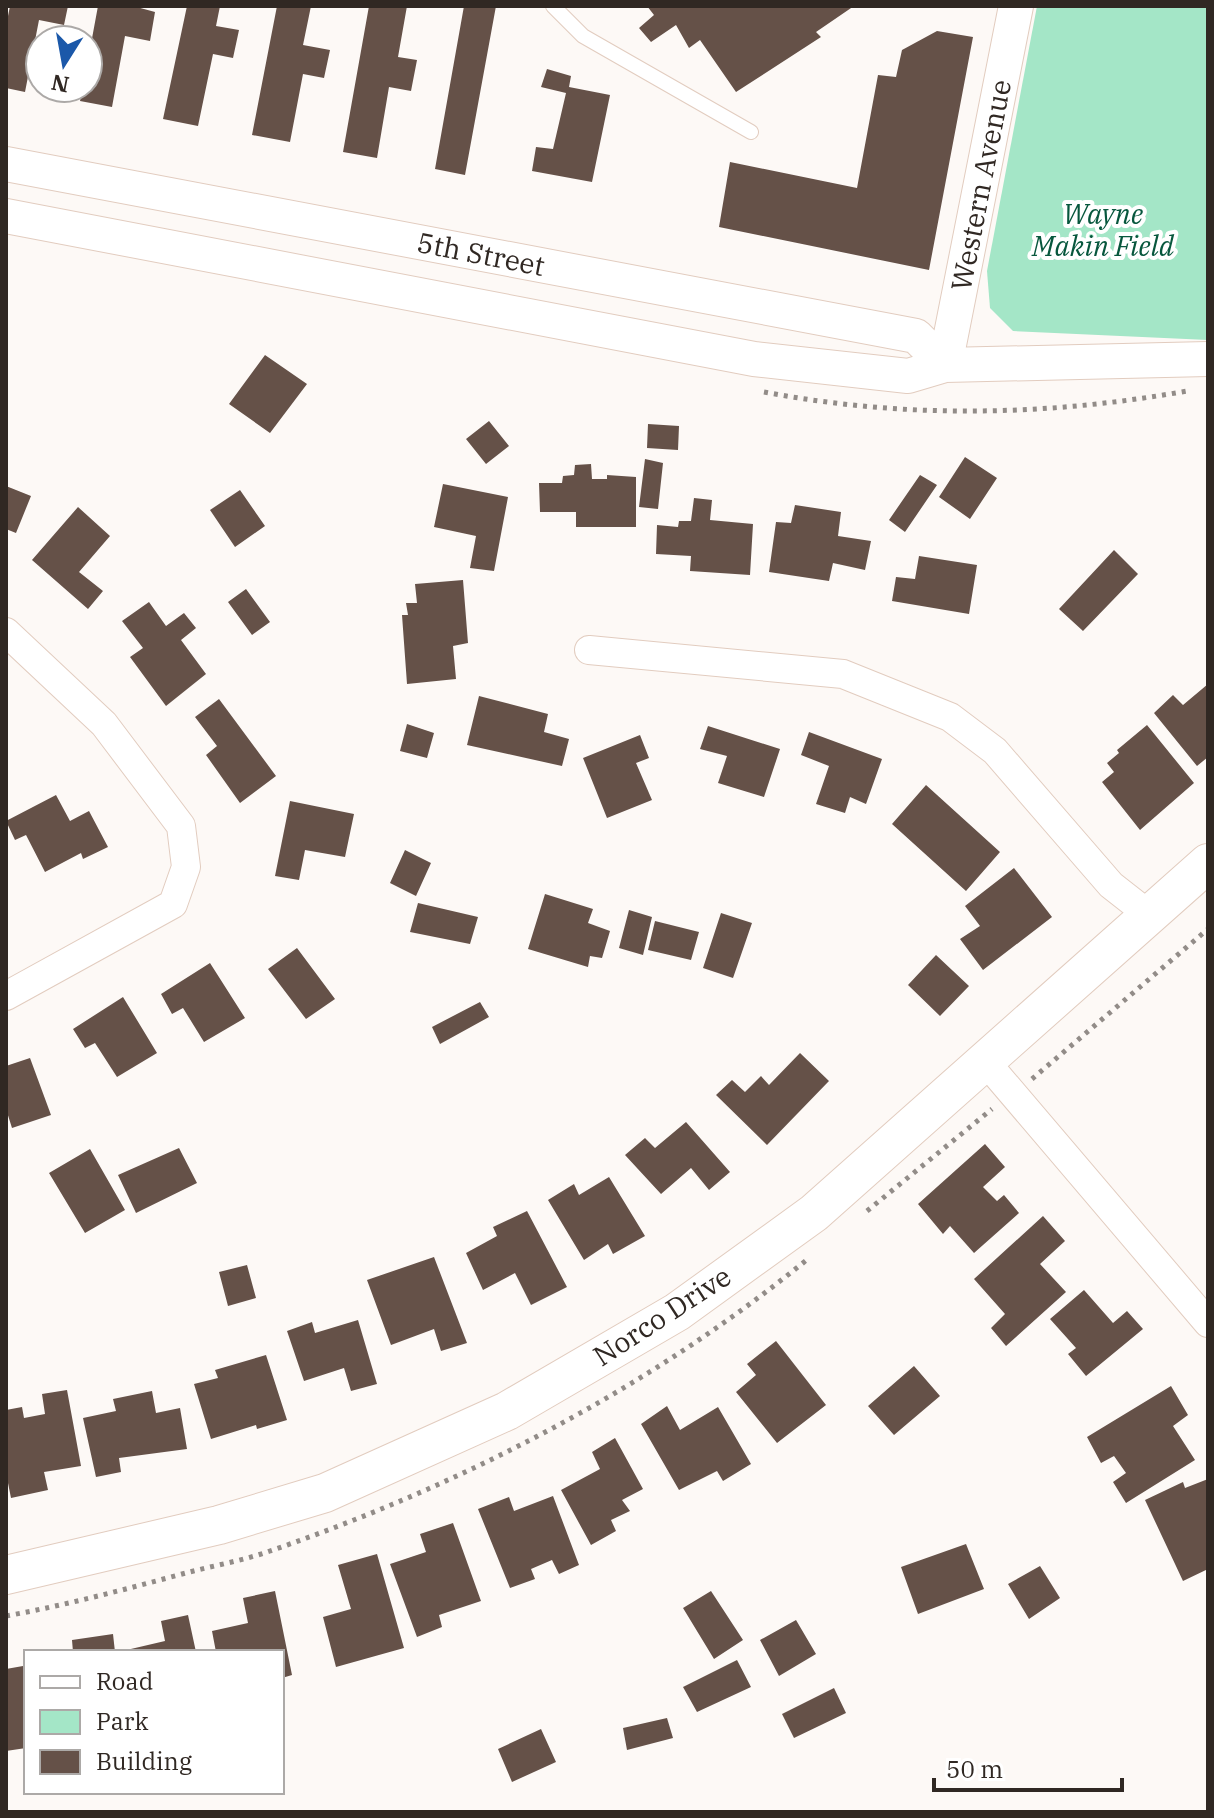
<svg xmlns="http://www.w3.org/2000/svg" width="1214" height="1818" viewBox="0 0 1214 1818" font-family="'IBM Plex Serif',serif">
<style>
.green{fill:#a4e6c7}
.building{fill:#655148}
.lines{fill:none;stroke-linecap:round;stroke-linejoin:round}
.service-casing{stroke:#e2ccbf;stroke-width:16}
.minor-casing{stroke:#e2ccbf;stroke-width:30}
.tertiary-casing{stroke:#e2ccbf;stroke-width:36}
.secondary-casing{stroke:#e2ccbf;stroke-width:40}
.path{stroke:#928c88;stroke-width:5;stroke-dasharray:4 6;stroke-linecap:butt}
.service{stroke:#fff;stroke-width:14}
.minor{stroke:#fff;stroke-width:28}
.tertiary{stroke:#fff;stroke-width:34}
.secondary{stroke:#fff;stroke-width:38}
.labels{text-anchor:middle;stroke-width:8;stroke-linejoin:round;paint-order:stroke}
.street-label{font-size:28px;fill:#302823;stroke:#fff}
.park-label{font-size:28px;font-style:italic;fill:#07573d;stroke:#fff}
</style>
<rect width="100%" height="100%" fill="#fdf9f6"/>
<path class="green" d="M1037 6H1208V340L1013 331 990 308 987 271Z"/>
<path class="building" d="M10 6H68L64 25 39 20 25 92 6 88V26Z
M98 6H133L155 12 150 41 125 36 112 107 80 101 83 88H88V60Z
M187 6H220L216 26 239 30 233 58 213 54 198 126 163 119Z
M277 6H311L303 45 330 50 324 78 303 74 290 142 252 135Z
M369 6H407L398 57 417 60 411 91 389 87 377 158 343 152Z
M464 6H496L465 175 435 169Z
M647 6H854L816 32 821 37 736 92 700 40 689 48 676 25 651 42 639 28 654 15Z
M937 31 973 37 929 270 719 227 730 162 857 188 878 75 896 77 902 50Z
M547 69 571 76 569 87 610 95 592 182 532 171 536 147 553 149 566 93 541 87Z
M265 355 307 384 270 433 229 404Z
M489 421 509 446 486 464 466 439Z
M648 424 679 426 678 450 647 448Z
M965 457 997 478 970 519 939 497Z
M645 459 663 463 658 509 639 507Z
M591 464 592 479H607V475L636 477V527H576V512H540L539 483H562L563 476 574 475 575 465Z
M920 475 937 485 905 532 889 520Z
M443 484 508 497 494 571 470 568 476 536 434 527Z
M6 486 31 496 16 533 6 529Z
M240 490 265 526 235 547 210 510Z
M694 498 712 500 710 520 753 524 750 575 690 571 691 556 656 554 657 525 678 527 679 521H691Z
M795 505 841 512 838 536 871 541 865 570 833 563 829 581 769 572 776 522 791 523Z
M78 507 110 536 79 572 103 591 88 609 32 560Z
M1114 550 1138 574 1083 631 1059 609Z
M919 556 977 565 969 614 892 601 896 577 915 579Z
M463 580 468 643 453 646 456 679 407 684 402 615H408L406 603H417L415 584Z
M246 589 270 622 252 635 228 602Z
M149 602 166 626 184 613 196 628 181 640 206 674 166 706 130 657 143 648 122 621Z
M1208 684V757L1197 766 1154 713 1173 695 1183 705Z
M479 696 548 714 544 732 569 739 562 766 467 745Z
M219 699 276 776 240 803 206 755 217 746 195 717Z
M407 724 434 733 427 758 400 751Z
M1147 725 1194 783 1140 830 1102 782 1114 772 1107 763 1119 753 1117 750Z
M708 726 780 749 764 797 718 783 727 756 700 749Z
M809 732 882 759 866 804 850 797 845 813 816 804 829 766 801 755Z
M640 735 649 758 636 763 652 800 607 818 583 758Z
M926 785 1000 852 966 891 892 824Z
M56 795 70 821 89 811 108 847 83 859 81 853 45 872 26 835 15 840 6 821Z
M290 801 354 814 345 857 305 850 299 880 275 876Z
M405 850 431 863 416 896 390 883Z
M1014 868 1052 917 983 970 960 939 980 926 965 906Z
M545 894 593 909 588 923 610 931 602 958 590 956 588 967 528 949Z
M418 903 478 917 470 944 410 932Z
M629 910 652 917 643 955 619 948Z
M721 913 752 923 733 978 703 968Z
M655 921 699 932 691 960 648 950Z
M297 948 335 999 306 1019 268 969Z
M936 955 969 986 940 1016 908 985Z
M210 963 245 1018 204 1042 183 1008 172 1014 161 994Z
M123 997 157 1053 117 1077 95 1043 85 1048 73 1029Z
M480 1002 489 1017 440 1044 432 1027Z
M800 1053 829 1081 767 1145 716 1095 732 1080 745 1092 761 1076 769 1085Z
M30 1058 51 1115 12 1128 6 1109V1066Z
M686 1122 730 1172 709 1190 691 1168 661 1194 625 1155 645 1138 655 1148Z
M985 1144 1005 1167 983 1187 997 1201 1004 1195 1019 1213 974 1253 950 1226 943 1234 918 1204Z
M179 1148 197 1183 136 1213 118 1175Z
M90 1149 125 1210 85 1233 49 1173Z
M609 1177 645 1236 613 1254 608 1244 584 1260 548 1200 574 1184 579 1195Z
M527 1211 567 1287 531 1305 515 1273 483 1290 466 1253 497 1236 493 1227Z
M1043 1216 1065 1241 1040 1264 1066 1292 1006 1346 991 1328 1005 1314 974 1279Z
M434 1257 467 1343 441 1351 434 1329 391 1345 367 1280Z
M247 1265 256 1298 228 1306 219 1272Z
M1084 1290 1113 1323 1127 1311 1143 1329 1086 1376 1068 1354 1076 1348 1050 1319Z
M358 1320 377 1384 351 1391 344 1368 304 1381 287 1331 312 1322 315 1333Z
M776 1341 826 1405 777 1443 736 1392 756 1375 747 1364Z
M266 1355 287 1420 257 1429 256 1425 211 1439 194 1384 218 1378 215 1370Z
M914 1366 940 1396 894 1435 868 1406Z
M1171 1386 1188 1415 1173 1426 1195 1460 1126 1503 1113 1482 1126 1473 1114 1456 1101 1463 1087 1437Z
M67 1390 81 1466 44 1472 48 1490 11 1498 6 1473V1410L22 1407 24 1418 45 1414 42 1394Z
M152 1391 156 1413 180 1408 187 1449 119 1458 121 1472 96 1477 83 1418 116 1411 113 1399Z
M667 1406 680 1430 718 1407 751 1464 723 1481 717 1471 679 1490 641 1424Z
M615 1438 643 1489 622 1500 630 1511 611 1520 616 1531 591 1545 561 1490 600 1469 592 1452Z
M1208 1479V1569L1183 1581 1145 1500 1183 1482 1185 1488Z
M553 1496 579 1565 559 1574 552 1560 531 1569 535 1579 510 1588 478 1509 509 1497 514 1511Z
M453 1523 481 1601 439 1615 442 1627 417 1637 390 1564 426 1552 420 1534Z
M966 1544 984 1589 918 1614 901 1567Z
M377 1554 404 1648 336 1667 323 1617 351 1609 338 1565Z
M1040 1566 1060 1598 1029 1619 1008 1584Z
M275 1591 292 1675 282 1678V1652H216L212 1631 248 1623 243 1598Z
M711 1591 743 1640 714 1659 683 1608Z
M188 1615 196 1652H118L165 1641 161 1621Z
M796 1620 816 1654 779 1676 760 1640Z
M113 1634 115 1652H73L72 1640Z
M737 1660 751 1687 697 1712 683 1687Z
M23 1666 26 1748 6 1751V1669Z
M834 1688 846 1713 794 1738 782 1714Z
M667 1718 673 1738 627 1750 623 1728Z
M541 1729 556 1762 512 1782 498 1749Z"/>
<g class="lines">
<g class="service-casing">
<path id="service" d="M553 6 583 36 751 132"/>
</g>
<g class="minor-casing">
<path id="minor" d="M6 632 104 724 181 826 186 867 173 904 6 996
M589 650 843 674 950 717 995 751 1111 885 1148 914
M985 1061 1208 1323"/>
</g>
<g class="tertiary-casing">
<path id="tertiary" d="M6 164 916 336 945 365
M6 216 754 359 908 376 945 365 1208 359
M945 365 1016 6"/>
</g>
<g class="secondary-casing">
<path id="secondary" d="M6 1575 219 1525 325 1493 507 1411 677 1312 814 1213 1208 863"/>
</g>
<path class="path" d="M764 392C906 419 1046 416 1187 391
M1032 1079 1208 929
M867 1211 992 1109
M6 1616C66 1605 123 1590 182 1574 211 1566 242 1561 270 1551 464 1484 650 1388 809 1258"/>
<use href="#service" class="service"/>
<use href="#minor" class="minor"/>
<use href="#tertiary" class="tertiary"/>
<use href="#secondary" class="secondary"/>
</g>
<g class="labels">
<g class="street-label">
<text transform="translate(981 185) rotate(-79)" y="10">Western Avenue</text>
<text transform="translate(481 254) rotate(11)" y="10">5th Street</text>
<text transform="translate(662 1316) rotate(-33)" y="10">Norco Drive</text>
</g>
<g class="park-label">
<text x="1103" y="224">Wayne<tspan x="1103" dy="32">Makin Field</tspan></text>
</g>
</g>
<rect width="1214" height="1818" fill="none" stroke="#302823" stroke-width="16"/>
<rect x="24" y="1650" width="260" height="144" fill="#ffffff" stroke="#aca9a7" stroke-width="2"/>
<rect x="40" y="1676" width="40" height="12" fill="#ffffff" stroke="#aca9a7" stroke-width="2"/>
<text x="96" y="1690" font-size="24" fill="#302823">Road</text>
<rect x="40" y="1710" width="40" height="24" fill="#a4e6c7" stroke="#aca9a7" stroke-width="2"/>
<text x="96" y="1730" font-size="24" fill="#302823">Park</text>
<rect x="40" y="1750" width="40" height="24" fill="#655148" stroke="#aca9a7" stroke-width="2"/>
<text x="96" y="1770" font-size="24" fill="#302823">Building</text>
<g transform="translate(64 64) rotate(191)"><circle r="38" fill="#ffffff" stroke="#aca9a7" stroke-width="2"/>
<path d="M0-6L14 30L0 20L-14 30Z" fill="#1b58a9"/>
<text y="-12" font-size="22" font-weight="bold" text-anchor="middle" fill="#302823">N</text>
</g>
<path d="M934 1778v12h188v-12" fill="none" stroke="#302823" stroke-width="4"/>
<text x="946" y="1778" font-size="24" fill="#302823" stroke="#ffffff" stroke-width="6" paint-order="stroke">50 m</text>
</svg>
